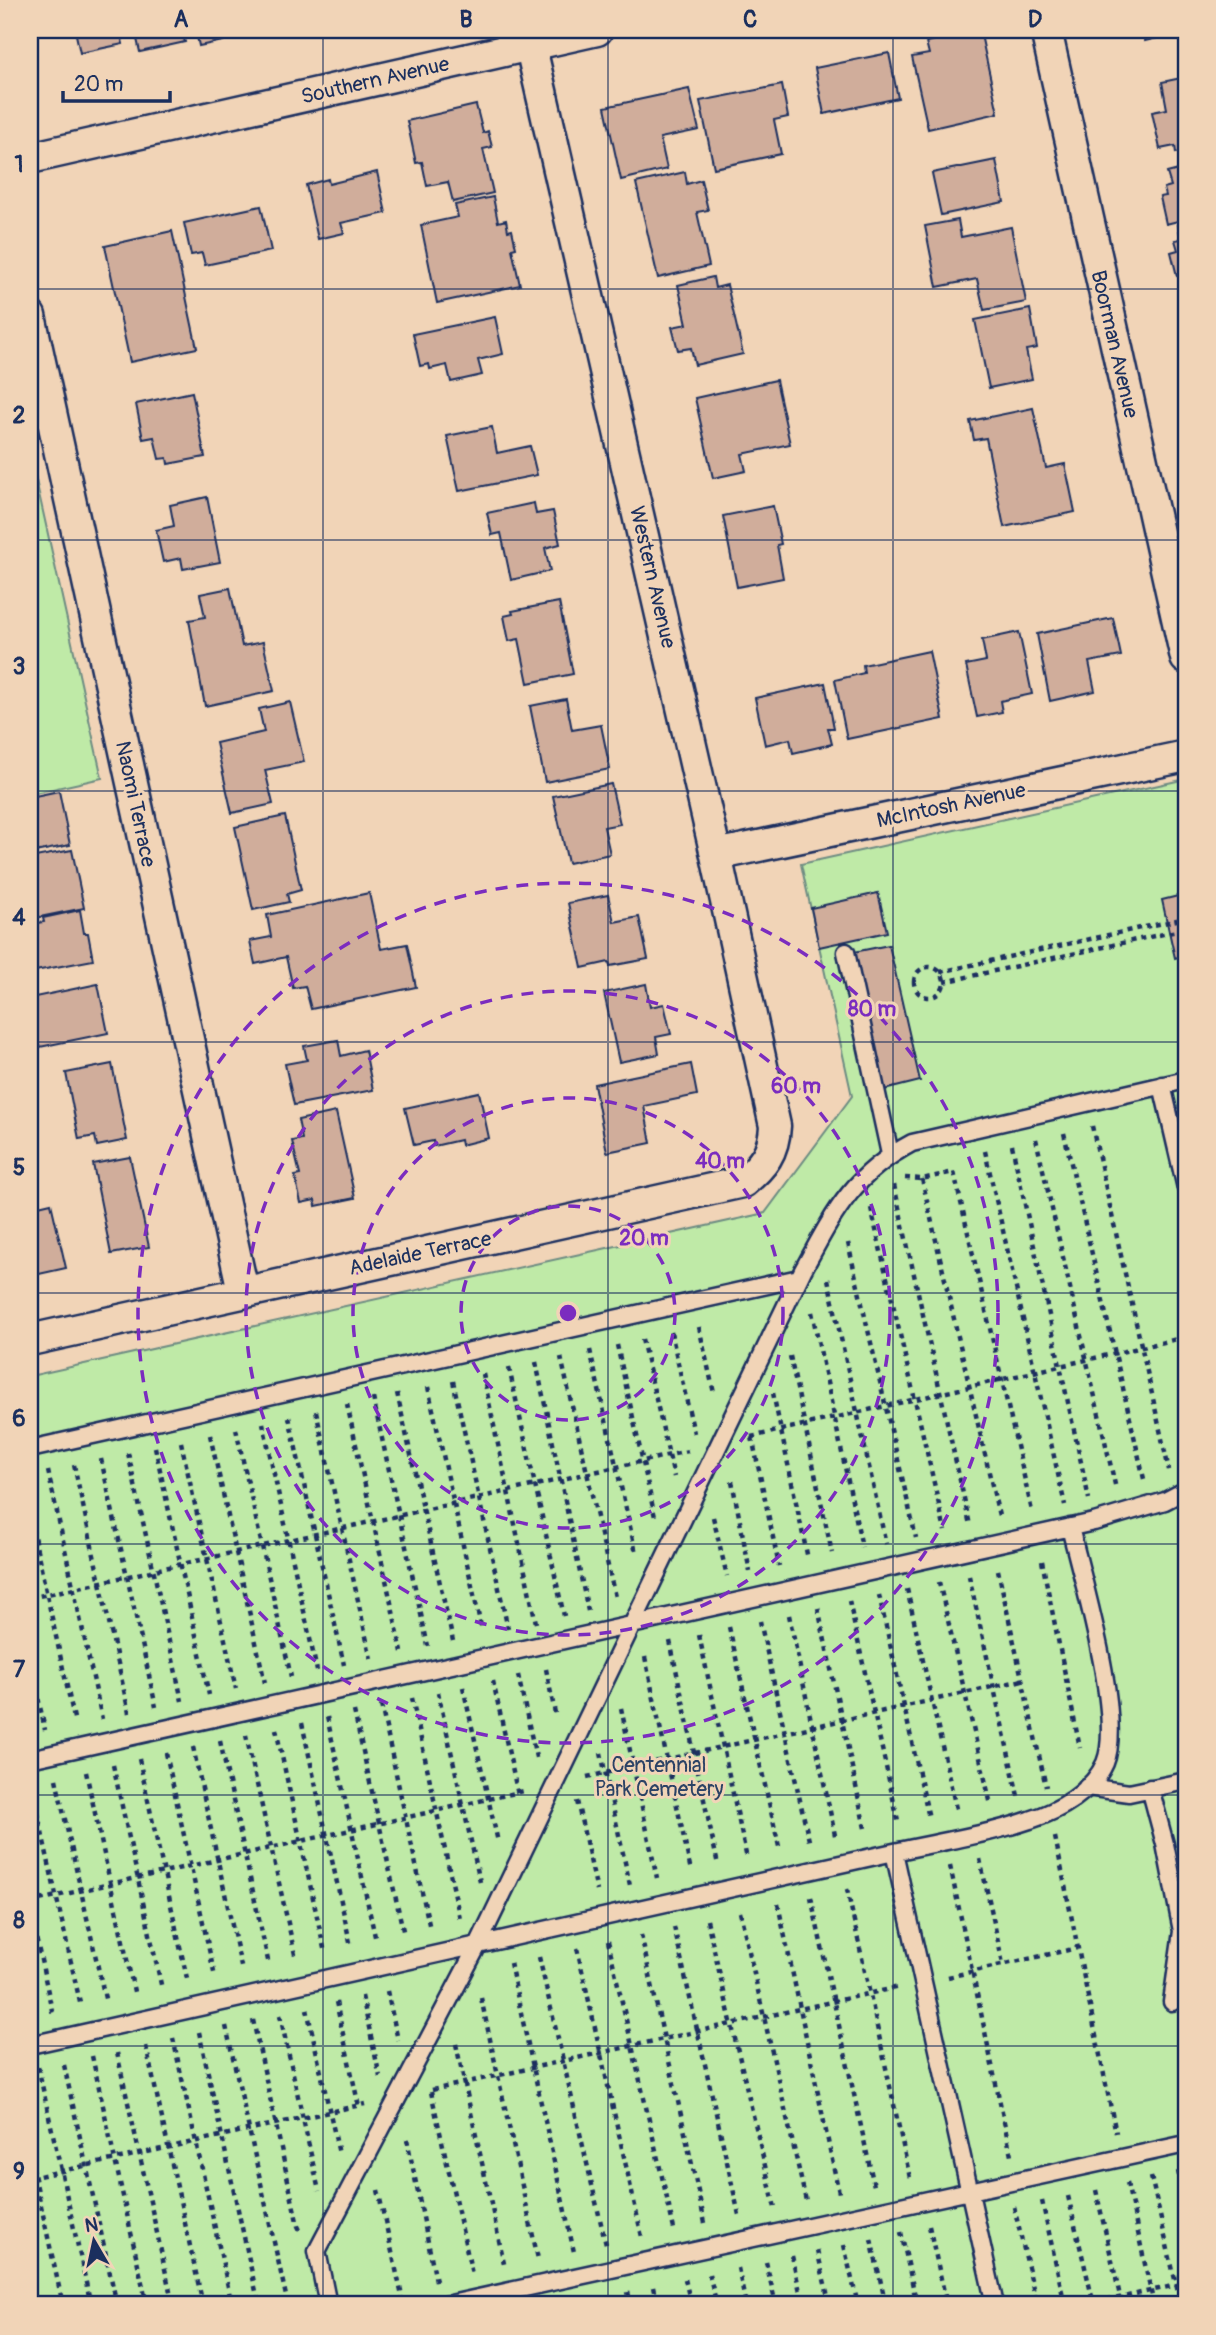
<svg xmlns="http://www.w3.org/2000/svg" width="1216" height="2335" viewBox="0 0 1216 2335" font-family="Pangolin,sans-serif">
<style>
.green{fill:#bfeaa7;stroke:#6d8c82;stroke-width:2}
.building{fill:#d0ad9b;stroke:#1b2f5e;stroke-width:2}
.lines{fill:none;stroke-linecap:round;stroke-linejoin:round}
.service-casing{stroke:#1b2f5e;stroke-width:21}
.minor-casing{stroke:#1b2f5e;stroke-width:35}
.path{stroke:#1b2f5e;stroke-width:4.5;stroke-dasharray:5 5;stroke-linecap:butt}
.service{stroke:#f1d4b7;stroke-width:16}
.minor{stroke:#f1d4b7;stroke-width:30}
.grid{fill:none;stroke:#1b2f5e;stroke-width:2;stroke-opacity:0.55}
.ring{fill:none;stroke:#7b2cbf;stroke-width:3.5;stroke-dasharray:12 9}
.labels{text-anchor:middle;stroke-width:6;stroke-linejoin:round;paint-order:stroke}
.street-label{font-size:21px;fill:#1b2f5e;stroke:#f1d4b7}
.park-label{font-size:21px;fill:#2b4265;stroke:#f1d4b7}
.centre{fill:#7b2cbf;stroke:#f1d4b7;stroke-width:3.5}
.ring-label{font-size:21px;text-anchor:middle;font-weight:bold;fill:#7b2cbf;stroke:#f1d4b7;stroke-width:6;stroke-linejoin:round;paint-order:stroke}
.neatline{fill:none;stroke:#1b2f5e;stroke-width:2.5}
.grid-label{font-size:23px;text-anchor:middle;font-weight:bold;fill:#1b2f5e}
</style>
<rect width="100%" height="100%" fill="#f1d4b7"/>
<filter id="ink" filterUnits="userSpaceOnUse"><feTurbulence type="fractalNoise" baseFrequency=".0143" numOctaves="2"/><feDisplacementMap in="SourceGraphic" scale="14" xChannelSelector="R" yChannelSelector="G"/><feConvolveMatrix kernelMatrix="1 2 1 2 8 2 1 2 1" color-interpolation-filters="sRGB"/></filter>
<g filter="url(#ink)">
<path class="green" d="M30 453 102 778 30 794Z
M1186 779V2305H30V1376L765 1213 852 1096 801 864Z"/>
<path class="building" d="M75 30H120L123 44 80 53Z
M135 30H232L221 32 223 41 199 46 196 32 183 35 185 42 140 52Z
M980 30 998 113 928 129 912 57 929 54 926 42Z
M1142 30H1186V31L1145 41Z
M889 53 898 98 824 114 815 68Z
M1186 77V151L1176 153 1175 146 1160 149 1152 112 1167 109 1162 82Z
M782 85 788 117 774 120 781 154 714 168 700 101Z
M689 89 699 130 660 138 667 169 621 180 605 107Z
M476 105 483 133 488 131 492 147 483 149 493 193 453 202 448 182 427 186 422 162 416 163 407 121Z
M996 160 1004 202 941 215 932 173Z
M1186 168V219L1166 224 1160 197 1166 196 1164 188 1171 186 1167 173Z
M377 172 386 213 341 223 344 233 318 239 306 185 328 179 329 184Z
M685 172 687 184 701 180 708 210 697 212 709 266 658 278 636 183Z
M493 197 498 222 506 220 508 231 512 230 516 248 512 249 520 285 437 303 421 225 458 217 455 205Z
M261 206 271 251 205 265 202 253 191 255 184 223Z
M958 220 961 237 1011 227 1026 302 984 310 977 279 937 287 925 226Z
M1186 223V274L1177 276 1171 252 1178 250 1175 240 1181 239 1178 225Z
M172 231 197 348 130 362 105 246Z
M713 277 715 288 727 285 743 354 695 365 691 348 678 350 672 327 687 324 678 285Z
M1030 309 1037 348 1026 350 1032 379 989 388 975 320Z
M495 317 503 354 478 360 482 375 451 382 447 365 430 369 429 364 420 366 413 334Z
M776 380 790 444 742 454 746 471 713 478 695 398Z
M192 392 205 457 168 464 167 458 159 459 154 437 143 439 136 404Z
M1033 408 1046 468 1065 464 1075 512 1004 527 986 438 974 440 970 421Z
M492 427 497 453 530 446 537 475 459 491 447 436Z
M207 497 220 562 183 569 181 558 163 562 156 530 174 526 170 505Z
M534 503 536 514 553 511 560 544 545 548 550 571 511 580 501 533 492 535 487 513Z
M773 506 781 544 777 545 783 578 737 587 723 516Z
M230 588 242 646 263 642 274 691 205 706 189 620 205 617 200 594Z
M559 602 573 674 528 683 519 639 509 641 504 616 513 614 512 611Z
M1113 618 1121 656 1089 662 1095 691 1050 701 1037 634Z
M1019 632 1032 694 1000 701 1002 712 977 717 966 665 986 661 982 640Z
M929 651 943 719 847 739 835 680 864 673 863 665Z
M825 683 834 728H828L832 744 793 753 790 739 765 745 755 698Z
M566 699 572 730 601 725 610 769 545 782 530 706Z
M290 702 304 762 265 770 273 804 232 813 216 743 264 732 259 709Z
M611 784 620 824 604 827 610 854 568 863 553 796Z
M59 791 70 845 30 853V797Z
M285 816 301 890 287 894 289 902 253 910 235 827Z
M72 850 84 908 30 919V858Z
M369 893 381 949 407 944 416 987 311 1009 305 986 293 988 286 957 255 964 250 941 271 937 267 915Z
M878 893 887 932 819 947 811 908Z
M1186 894V955L1175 958 1162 900Z
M608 895 614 922 639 917 648 959 610 966 609 962 582 968 568 903Z
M80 910 84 933H88L93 960 30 972V924L44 922 43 918Z
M889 945 920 1081 884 1090 854 952Z
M98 984 108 1033 30 1049V998Z
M646 984 650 1007 664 1004 671 1034 656 1037 659 1054 619 1062 604 993Z
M338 1040 341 1056 365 1050 373 1090 294 1105 285 1064 307 1060 304 1046Z
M112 1064 127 1140 97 1146 95 1136 79 1139 66 1073Z
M691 1064 697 1095 644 1106 651 1143 607 1152 594 1084Z
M479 1092 489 1138 461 1145 460 1140 434 1146 433 1141 414 1145 405 1108Z
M336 1112 355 1198 316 1206 315 1200 301 1203 295 1176 300 1175 292 1141 302 1139 298 1120Z
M130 1157 149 1247 111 1254 93 1164Z
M51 1203 66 1268 30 1276V1208Z"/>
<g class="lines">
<g class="service-casing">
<path id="service" d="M846 952 890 1154
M1162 1085 1186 1188
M30 1449 799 1278
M30 1759 1094 1522 1165 1501 1186 1490
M1087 1787 1129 1793 1186 1781
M1150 1788 1165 1844 1182 1931 1172 2002
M894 1852C939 1842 986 1835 1030 1820 1059 1811 1092 1792 1105 1763 1124 1718 1082 1578 1070 1527
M30 2045 894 1852 995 2305
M328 2305 317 2251 478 1945 803 1270C834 1213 852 1175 912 1143L1186 1080
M446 2305 1186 2144"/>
</g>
<g class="minor-casing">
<path id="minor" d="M1046 30 1186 658
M30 158 597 30
M30 316 243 1291
M716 855 1186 756
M30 1340 743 1182C763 1166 774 1152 775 1126L716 855 527 30"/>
</g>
<path class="path" d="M914 982a15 15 0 1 1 30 0a15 15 0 1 1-30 0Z
M940 972 1186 918
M944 982 1186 929
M1092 1126 1169 1470
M1064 1133 1144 1479
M1036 1139 1116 1489
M1012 1145 1089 1499
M985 1151 1065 1505
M905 1178 922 1179 954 1172 1032 1511
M922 1179 999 1516
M894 1185 970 1525
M871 1208 945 1531
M848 1243 916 1538
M828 1279 886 1544
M812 1312 862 1547
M699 1327 714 1393
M671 1332 694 1433
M642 1339 674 1477
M617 1345 655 1517
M590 1350 636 1553
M790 1356 832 1553
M561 1357 615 1597
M536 1362 588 1611
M509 1368 564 1616
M483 1374 536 1623
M453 1381 508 1629
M428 1387 482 1631
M397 1393 453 1641
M773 1393 808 1559
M373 1398 428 1646
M347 1404 402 1652
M316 1411 371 1659
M289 1417 344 1665
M263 1423 317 1671
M236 1429 291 1677
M210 1435 265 1683
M751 1437 1186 1337
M752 1437 779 1566
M181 1442 236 1689
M155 1447 209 1695
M128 1453 182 1701
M101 1459 156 1707
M74 1465 129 1713
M48 1471 102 1719
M732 1481 750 1572
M713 1517 727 1576
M30 1518 75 1723
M1042 1561 1080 1748
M998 1570 1046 1787
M969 1576 1018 1796
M939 1582 991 1805
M907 1589 957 1813
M879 1595 929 1818
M30 1598 688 1451
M849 1601 899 1825
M818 1608 866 1833
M789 1615 836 1840
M760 1621 810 1845
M729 1627 780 1851
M699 1635 747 1859
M670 1641 718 1865
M645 1657 691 1871
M30 1659 45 1730
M546 1669 556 1718
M518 1675 537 1762
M493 1681 518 1795
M463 1687 498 1842
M438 1692 480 1882
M412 1698 460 1919
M381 1705 430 1929
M621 1708 657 1878
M354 1711 404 1935
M327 1717 376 1941
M302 1723 351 1947
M276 1729 325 1953
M246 1735 296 1959
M220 1741 269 1965
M193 1747 242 1971
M166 1753 215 1977
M601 1753 630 1885
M139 1759 188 1983
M113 1765 162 1989
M86 1772 135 1996
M587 1777 1023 1680
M56 1779 106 2003
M31 1783 81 2007
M577 1801 597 1891
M1055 1837 1116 2133
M980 1859 1003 1964
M950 1866 1011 2155
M847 1889 910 2178
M811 1897 874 2186
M30 1902 524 1791
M778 1904 839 2193
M30 1910 53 2015
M740 1912 806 2201
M707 1920 775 2208
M674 1927 739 2215
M641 1935 705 2223
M608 1941 674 2229
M577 1948 642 2237
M539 1957 606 2245
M510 1963 574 2252
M948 1977 1077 1948
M387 1991 398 2040
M362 1996 380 2077
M481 1998 538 2259
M336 2002 359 2107
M307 2009 339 2154
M280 2015 319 2191
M253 2020 298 2226 300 2230
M226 2026 288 2305
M199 2032 259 2305
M173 2038 232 2305
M456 2044 505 2268
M146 2046 203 2305
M117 2053 173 2305
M92 2056 147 2305
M64 2065 117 2305
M38 2067 91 2305
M432 2090 899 1987
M431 2092 472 2274
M407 2139 436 2281
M30 2156 63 2305
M1178 2171 1186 2207
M1151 2177 1181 2305
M30 2178 365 2104
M1127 2183 1154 2305
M378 2190 404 2305
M1096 2190 1122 2305
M1068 2196 1094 2305
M1042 2201 1065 2305
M1014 2207 1037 2305
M929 2226 947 2305
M901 2232 917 2305
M871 2239 886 2305
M844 2245 858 2305
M817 2250 830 2305
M792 2256 803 2305
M766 2262 776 2305
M738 2268 746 2305
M709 2274 717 2305
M685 2279 691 2305
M653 2287 657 2305
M30 2291 33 2305
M628 2292 631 2305
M1087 2305 1186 2283"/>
<use href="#service" class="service"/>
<use href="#minor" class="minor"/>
</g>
</g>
<path class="grid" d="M323 30V2305M608 30V2305M893 30V2305M30 289H1186M30 540H1186M30 791H1186M30 1042H1186M30 1293H1186M30 1544H1186M30 1795H1186M30 2046H1186"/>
<g class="ring">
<circle cx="568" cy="1313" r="107"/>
<circle cx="568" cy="1313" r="215"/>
<circle cx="568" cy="1313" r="322"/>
<circle cx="568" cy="1313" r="430"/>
</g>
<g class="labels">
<g class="street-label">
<text transform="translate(375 80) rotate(-13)" y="7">Southern Avenue</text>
<text transform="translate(1115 344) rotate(77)" y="7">Boorman Avenue</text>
<text transform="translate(653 577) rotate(77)" y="7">Western Avenue</text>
<text transform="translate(136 804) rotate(78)" y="7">Naomi Terrace</text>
<text transform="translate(951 805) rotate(-12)" y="7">McIntosh Avenue</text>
<text transform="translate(420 1253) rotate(-12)" y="7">Adelaide Terrace</text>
</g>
<g class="park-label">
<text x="659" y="1772">Centennial<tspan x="659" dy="24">Park Cemetery</tspan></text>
</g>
</g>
<circle cx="568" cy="1313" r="10" class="centre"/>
<g class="ring-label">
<text x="872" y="1016">80 m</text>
<text x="796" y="1093">60 m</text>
<text x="720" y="1168">40 m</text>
<text x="644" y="1245">20 m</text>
</g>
<rect width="1216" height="2335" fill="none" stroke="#f1d4b7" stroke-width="77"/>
<g transform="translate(94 2241) rotate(351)" stroke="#f1d4b7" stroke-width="5" paint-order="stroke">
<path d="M0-5L12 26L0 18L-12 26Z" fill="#1b2f5e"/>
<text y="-10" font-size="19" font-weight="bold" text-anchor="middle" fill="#1b2f5e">N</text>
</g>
<path d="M63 91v10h107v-10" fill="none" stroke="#1b2f5e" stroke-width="3.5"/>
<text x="74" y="91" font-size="21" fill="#1b2f5e" stroke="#f1d4b7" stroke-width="5" paint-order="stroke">20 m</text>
<rect x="38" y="38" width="1140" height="2258" class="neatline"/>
<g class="grid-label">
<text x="181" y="27">A</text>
<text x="466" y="27">B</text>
<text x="750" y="27">C</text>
<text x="1035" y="27">D</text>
<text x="19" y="172">1</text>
<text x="19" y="423">2</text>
<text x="19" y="674">3</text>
<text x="19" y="925">4</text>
<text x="19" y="1175">5</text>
<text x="19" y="1426">6</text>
<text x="19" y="1677">7</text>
<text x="19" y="1928">8</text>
<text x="19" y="2179">9</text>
</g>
</svg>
